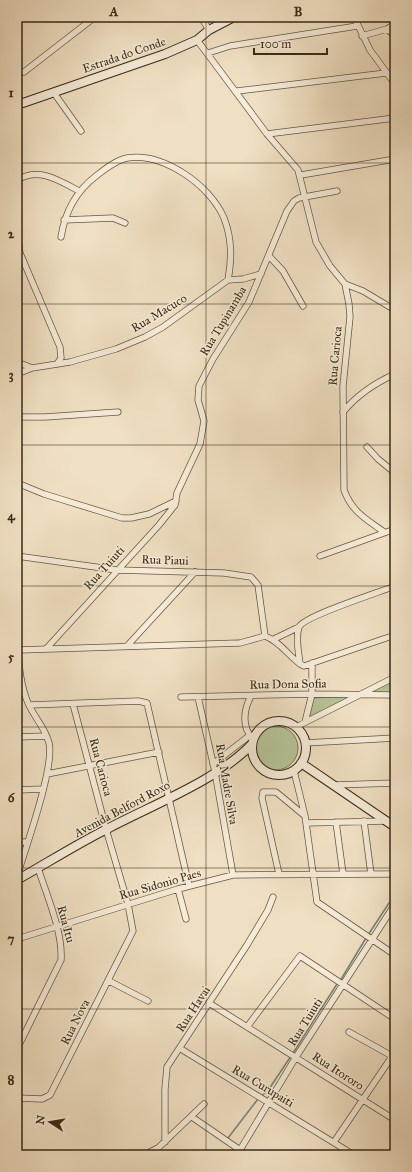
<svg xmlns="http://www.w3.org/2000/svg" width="412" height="1172" viewBox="0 0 412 1172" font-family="'IM FELL Great Primer',serif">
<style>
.green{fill:#b6c397;stroke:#787655}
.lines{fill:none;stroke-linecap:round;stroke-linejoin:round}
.stream{stroke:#738275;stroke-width:1.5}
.street-casing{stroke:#67573f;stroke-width:7}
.secondary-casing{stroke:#392913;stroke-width:10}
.primary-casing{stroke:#392913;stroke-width:10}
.street{stroke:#f5ebd8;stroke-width:5.5}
.secondary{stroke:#f5ebd8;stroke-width:8}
.primary{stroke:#f0e0c3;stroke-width:9}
.grid{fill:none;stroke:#392913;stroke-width:1;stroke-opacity:0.55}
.labels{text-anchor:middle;stroke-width:3;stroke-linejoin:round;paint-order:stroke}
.street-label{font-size:12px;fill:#392913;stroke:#f5ebd8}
.neatline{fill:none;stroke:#392913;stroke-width:1.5}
.grid-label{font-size:13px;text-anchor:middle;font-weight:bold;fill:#392913}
</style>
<rect width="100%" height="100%" fill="#f0e0c3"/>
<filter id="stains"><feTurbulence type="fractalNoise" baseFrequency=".005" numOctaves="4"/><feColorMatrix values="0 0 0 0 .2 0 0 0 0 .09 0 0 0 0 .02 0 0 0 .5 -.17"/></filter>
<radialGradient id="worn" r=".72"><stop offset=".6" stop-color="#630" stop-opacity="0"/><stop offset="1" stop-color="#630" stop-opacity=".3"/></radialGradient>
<path class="green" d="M395 680V692L360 695 309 717 313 698 360 695Z
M254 748a22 22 0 1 1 44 0a22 22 0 1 1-44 0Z"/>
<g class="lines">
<path class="stream" d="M368 935 389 903 395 902
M340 981 366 938
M293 1053 337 984
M261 1096 267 1092 291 1056
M228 1138 258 1099"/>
<g class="street-casing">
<path id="street" d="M201 17 209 30
M354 17 370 50 395 84
M387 29 395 24
M362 36 387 29 395 36
M197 40 267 134 298 170 316 242 330 266 345 284 349 304 350 317 343 386 344 490C352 512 366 519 384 532
M208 53 230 46 357 26
M24 72 95 17
M237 91 386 73
M54 93 81 131
M267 134 395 118
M301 175 395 159
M17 180C40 167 58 180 79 191
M64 220 113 218 125 223
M17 230 20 253 60 347 61 358 57 364
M61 237C65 212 75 192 96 176 105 169 116 160 127 158 163 152 210 185 224 218 232 239 232 258 228 280
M269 256 283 271 303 306
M345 284 363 291 395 310
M17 362 32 368 70 362 116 349 145 337 163 327 228 280 243 279 261 274
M17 374 32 368
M343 412C357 395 375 383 395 374
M17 417H45L118 412
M367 447 378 459 395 473
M17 483 44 494 122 518H131L149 514 176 501
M17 556 117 570 224 573 251 577 258 585 265 636C279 641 288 655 300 664
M320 556 395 529
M395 586C380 592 304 616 299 627 295 638 299 654 300 664L304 666 395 635
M274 639 299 627
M17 643C19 664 20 684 28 703 34 717 46 729 49 743 55 766 25 850 17 876
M127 646 195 572
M46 649 159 525 175 505 177 493 200 444 204 421 198 400 199 386 213 359 249 302 287 211 294 201 299 198 337 191
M18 650 240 643 265 636
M251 696C244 709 241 727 253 739
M181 697 312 694 395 695
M198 697 215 772 233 875
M29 705 138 701 147 703 189 886
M305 722 312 694V663
M296 727 395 677
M17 737 46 736
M305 743 395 738
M213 764 249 736
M294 771 305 816 317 902 395 955
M47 774 159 752
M334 785 395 783
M17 790 43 789
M364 821 371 874
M336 822 343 874
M306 823 386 821
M393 825 395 846
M17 842H27
M279 874 262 798 263 792H276L305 816
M178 889 186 919
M17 939 178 889 233 875 395 874
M109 981 148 1001
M209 1003 395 1120
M247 1027 300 956 395 1019
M349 1032 392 1056
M17 1049 61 960C63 932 47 896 38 868
M181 1049 354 1155
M17 1098 42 1099 50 1095 133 931 128 904 106 829 73 704
M192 1117 240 1150
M165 1142V1089L167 1067 247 945 268 910 273 897
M334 1142 395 1052
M144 1155 158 1148 204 1104
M237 1155 296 1057 395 904"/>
</g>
<g class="secondary-casing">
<path id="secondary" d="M17 105 165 54 197 40 209 30 234 17
M252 748a27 27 0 1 1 54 0a27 27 0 1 1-54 0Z
M301 763 395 827
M17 880C47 863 77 844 107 829 152 805 218 780 252 744"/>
</g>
<g class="primary-casing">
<path id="primary" d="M17 18 19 17"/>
</g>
<use href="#street" class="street"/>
<use href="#secondary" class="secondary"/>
<use href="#primary" class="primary"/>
</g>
<path class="grid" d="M206 17V1155M17 163H395M17 304H395M17 445H395M17 586H395M17 727H395M17 868H395M17 1009H395"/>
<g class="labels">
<g class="street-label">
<text transform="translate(124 55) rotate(-19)" y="4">Estrada do Conde</text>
<text transform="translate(159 313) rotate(-31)" y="4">Rua Macuco</text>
<text transform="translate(223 321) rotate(-59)" y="4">Rua Tupinamba</text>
<text transform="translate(335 356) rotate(-85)" y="4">Rua Carioca</text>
<text transform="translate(165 560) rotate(2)" y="4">Rua Piaui</text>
<text transform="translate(104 568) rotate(-48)" y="4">Rua Tuiuti</text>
<text transform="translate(288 684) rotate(-1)" y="4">Rua Dona Sofia</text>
<text transform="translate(101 767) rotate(75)" y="4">Rua Carioca</text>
<text transform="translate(227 784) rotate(80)" y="4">Rua Madre Silva</text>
<text transform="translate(122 809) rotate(-28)" y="4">Avenida Belford Roxo</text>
<text transform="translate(160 884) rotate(-16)" y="4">Rua Sidonio Paes</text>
<text transform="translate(66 924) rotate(75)" y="4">Rua Itu</text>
<text transform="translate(193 1009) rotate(-57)" y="4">Rua Havai</text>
<text transform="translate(75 1022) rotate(-63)" y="4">Rua Nova</text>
<text transform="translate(305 1022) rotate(-58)" y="4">Rua Tuiuti</text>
<text transform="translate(338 1071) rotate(33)" y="4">Rua Itororo</text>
<text transform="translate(263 1086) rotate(31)" y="4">Rua Curupaiti</text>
</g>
</g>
<rect width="412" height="1172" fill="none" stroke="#f0e0c3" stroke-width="44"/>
<g transform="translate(50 1122) rotate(282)" stroke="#f5ebd8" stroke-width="3" paint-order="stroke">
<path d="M0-3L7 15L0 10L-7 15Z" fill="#392913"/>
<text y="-6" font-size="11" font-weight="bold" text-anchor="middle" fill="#392913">N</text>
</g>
<path d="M254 48v6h73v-6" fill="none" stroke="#392913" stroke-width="2"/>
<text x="260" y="48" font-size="12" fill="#392913" stroke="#f5ebd8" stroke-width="3" paint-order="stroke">100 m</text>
<rect x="22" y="22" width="368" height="1128" class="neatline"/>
<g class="grid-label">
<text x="114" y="16">A</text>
<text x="298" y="16">B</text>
<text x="11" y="97">1</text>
<text x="11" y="238">2</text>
<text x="11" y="379">3</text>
<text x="11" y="520">4</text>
<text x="11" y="661">5</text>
<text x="11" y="802">6</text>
<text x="11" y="943">7</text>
<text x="11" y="1084">8</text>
</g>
<rect width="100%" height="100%" filter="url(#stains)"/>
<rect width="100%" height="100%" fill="url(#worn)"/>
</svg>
